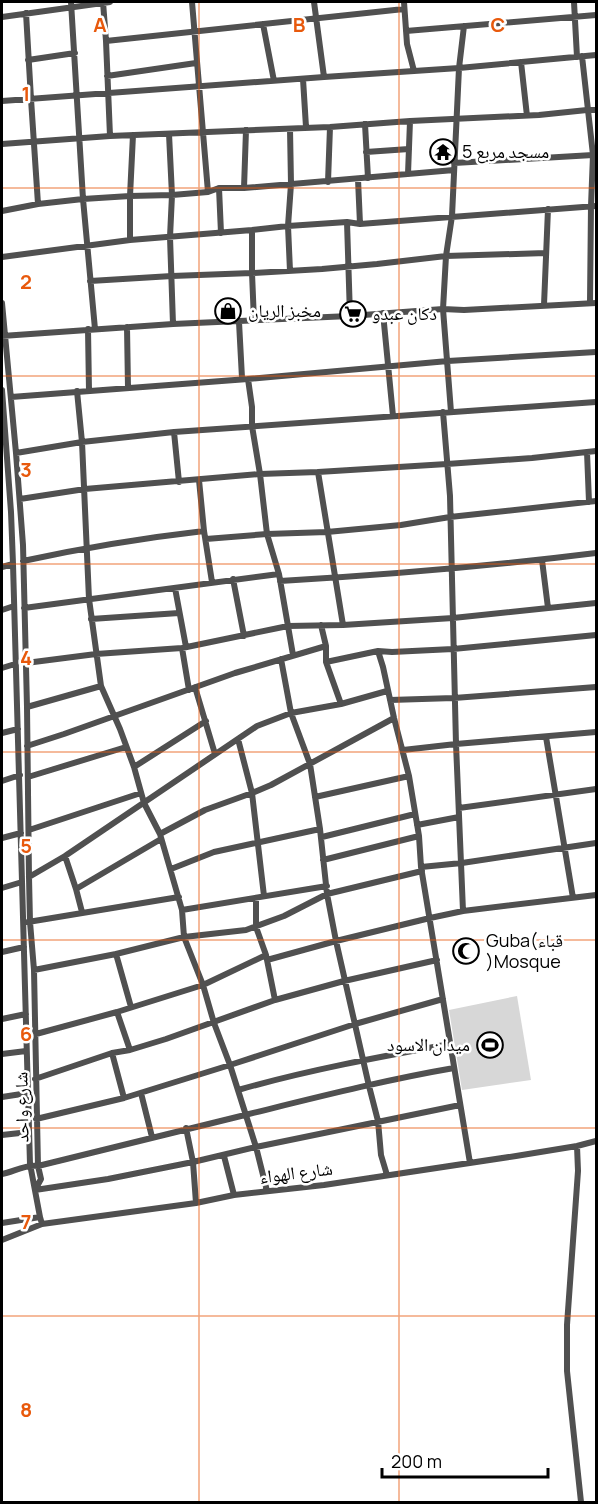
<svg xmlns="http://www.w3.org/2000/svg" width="598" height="1504" viewBox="0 0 598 1504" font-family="Manrope,'Noto Naskh Arabic',sans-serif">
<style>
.green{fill:#d7d7d7}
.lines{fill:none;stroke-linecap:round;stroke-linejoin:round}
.minor{stroke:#505050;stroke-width:6}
.grid{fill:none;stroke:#e8590c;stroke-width:1.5;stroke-opacity:0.55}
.labels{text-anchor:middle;stroke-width:5;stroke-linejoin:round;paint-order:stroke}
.poi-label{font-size:18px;fill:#000;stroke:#fff;text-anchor:start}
.street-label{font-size:18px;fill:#000;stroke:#fff}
.grid-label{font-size:20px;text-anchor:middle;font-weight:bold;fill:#e8590c;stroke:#fff;stroke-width:5;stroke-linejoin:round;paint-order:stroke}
</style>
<rect width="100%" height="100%" fill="#fff"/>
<path class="green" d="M517 996 531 1080 462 1090 449 1010Z"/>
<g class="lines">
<path class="minor" d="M71 2 83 199 95 329
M103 2 106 41 110 136
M192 2 208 192
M314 2 324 77
M404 2 407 44 414 71
M574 2 577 57
M26 13 31 99 38 204
M2 17 110 2
M263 24 274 81
M406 31 596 15
M106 41 404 9
M582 56 593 155 591 206 590 303
M28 60 75 53
M521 62 527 116
M107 76 196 63
M303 79 306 127
M2 101 324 77 459 68 596 55
M365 124 368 178
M290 129 291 184 288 226 290 271
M169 134 172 195 170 237 173 324
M2 144 110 136 330 127 410 121 539 115 587 110H596
M366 152 409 149
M454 163 593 155
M408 174 410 121
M358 179 360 224
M328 182 330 127
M219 188 221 233
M244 188 246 130
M2 211 38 204 83 199 130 196 172 195 208 192 219 188H244L454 170
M347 222 350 316
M252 230V273L254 321
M130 240V196L133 135
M2 257 130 240 252 230 288 226 347 222 360 224 596 206
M90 281 172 276 252 273 322 269 377 264 446 256 546 253
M2 303 16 453 23 545 27 707 29 877 30 922 34 970 38 1166 41 1179 35 1190
M544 305 548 209
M383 313 393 416
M239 322 242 378
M127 327 128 388
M88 329 89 391
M2 336 173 324 350 316 443 309 464 310 596 303
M248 379 252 407V426L260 474 267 534 279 574 293 655
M2 390 11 512 13 564 30 1164 40 1217 42 1224
M77 391 82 442 89 599 101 686 120 729 134 767 144 803 160 834 182 910 184 937 203 985 214 1023 230 1065 256 1147 267 1191
M11 397 248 379 448 361 596 352
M443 412 450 496 456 744 463 911
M451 412 443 309 446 256 452 216 459 68 464 26
M174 432 179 482
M587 452 589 502
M16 453 82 442 174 432 596 402
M318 472 343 625
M199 480 204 531 212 582
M20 499 85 489 260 474 318 472 447 464 532 458 596 451
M206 539 267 534 327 532 401 525 450 517 596 501
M542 560 548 608
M23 561C83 548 143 538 204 531
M2 567 13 564
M233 579 244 636
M280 581C385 575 492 566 596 553
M175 588 186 647
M24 608 279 574
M2 610 14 606
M91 619 179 613
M321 625 326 646V662L341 704
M182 648 189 690
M378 651 383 667 394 718 409 776 419 836 421 867 470 1163
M281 659 291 713 310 764 320 829 327 894 336 941 369 1086 378 1121 381 1155 387 1175
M326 662 378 651 392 652 453 649 596 635
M26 663 96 654 182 648 288 626 343 625 453 618 596 603
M2 668 15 664
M195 687 215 754
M390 700 454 698 596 687
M27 707 101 686
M2 733 18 729
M546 737 573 898
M238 739 252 793 264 896
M27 746 64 734 235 673 326 646
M403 750 456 744 596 732
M134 767 206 721
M28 777 126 747
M2 781 20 775
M315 797 409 776
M459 808 596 789
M417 825 459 817
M29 830 141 793
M160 834 205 810 252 793 271 785 394 718
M322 837 415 814
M2 838 21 833
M65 856 76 889 82 912
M323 860 419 836
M421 867 462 863 596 843
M171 869 214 852 320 829
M29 877 65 856 257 726 291 713 341 704 387 691
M2 888 22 882
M76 889 161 839
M256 898V927L266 955 275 1000
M182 910 327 886
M28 922 179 897
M2 952 24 947
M116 954 131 1007
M267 960 336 941 430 918 463 911 596 895
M34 970 116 954 184 937 246 930 284 916 327 894 422 871
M117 1012 130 1050
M2 1019 26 1014
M36 1034 117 1012 203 985 266 955
M112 1053 124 1098
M2 1054 26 1051
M35 1079 112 1053 130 1050 166 1039 275 1000 344 981 437 960
M238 1090C308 1070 379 1057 450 1044
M141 1093 152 1137
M2 1097 28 1093
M36 1119 124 1098 230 1065 355 1024 443 999
M186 1128 193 1162 196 1203
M2 1135 29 1132
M577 1146 578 1171 567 1325V1371L581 1502
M224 1156 234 1195
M2 1174C13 1172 26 1164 38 1166 107 1149 176 1132 245 1115 314 1098 384 1080 454 1068
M35 1190 108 1179 193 1162 256 1147 460 1105
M2 1223 40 1217
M2 1240 42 1224 196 1203 234 1195 324 1185 516 1156 577 1146 596 1141"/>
</g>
<path class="grid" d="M199 2V1502M399 2V1502M2 188H596M2 376H596M2 564H596M2 752H596M2 940H596M2 1128H596M2 1316H596"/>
<defs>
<g id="temple-ring" transform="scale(1.35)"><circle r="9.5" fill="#fff" stroke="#000" stroke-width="1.5"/><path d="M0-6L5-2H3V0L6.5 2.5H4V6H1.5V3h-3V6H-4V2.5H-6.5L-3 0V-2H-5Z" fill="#000"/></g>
<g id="shop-ring" transform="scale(1.35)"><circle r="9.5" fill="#fff" stroke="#000" stroke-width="1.5"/><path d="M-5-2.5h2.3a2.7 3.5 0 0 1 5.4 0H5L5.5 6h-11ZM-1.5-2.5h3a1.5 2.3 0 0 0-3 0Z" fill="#000"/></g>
<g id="supermarket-ring" transform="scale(1.35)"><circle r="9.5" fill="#fff" stroke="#000" stroke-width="1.5"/><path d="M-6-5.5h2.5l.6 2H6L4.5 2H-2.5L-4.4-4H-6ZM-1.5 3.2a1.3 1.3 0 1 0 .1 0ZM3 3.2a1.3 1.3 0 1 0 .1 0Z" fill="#000"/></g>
<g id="mosque-ring" transform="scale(1.35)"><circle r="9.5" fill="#fff" stroke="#000" stroke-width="1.5"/><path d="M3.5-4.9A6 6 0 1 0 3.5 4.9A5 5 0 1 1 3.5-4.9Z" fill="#000"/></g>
<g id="stadium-ring" transform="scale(1.35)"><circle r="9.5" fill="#fff" stroke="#000" stroke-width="1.5"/><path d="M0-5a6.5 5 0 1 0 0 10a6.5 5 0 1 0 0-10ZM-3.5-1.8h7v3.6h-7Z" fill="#000"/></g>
</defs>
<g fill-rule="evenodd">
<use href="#temple-ring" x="443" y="152"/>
<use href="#shop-ring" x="228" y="311"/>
<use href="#supermarket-ring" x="353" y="314"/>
<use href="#mosque-ring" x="466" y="951"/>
<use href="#stadium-ring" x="490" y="1045"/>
</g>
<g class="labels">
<g class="poi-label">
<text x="462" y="158">مسجد مربع 5</text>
<text x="248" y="317">مخبز الريان</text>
<text x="372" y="320">دكان عبدو</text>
<text x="486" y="947">Guba(قباء<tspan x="486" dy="21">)Mosque</tspan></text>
<text x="470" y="1051" text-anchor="end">ميدان الاسود</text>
</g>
<g class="street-label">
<text transform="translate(22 1107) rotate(-91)" y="6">شارع واحد</text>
<text transform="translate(296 1173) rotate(-7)" y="6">شارع الهواء</text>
</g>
</g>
<g class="grid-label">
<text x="100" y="32">A</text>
<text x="299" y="32">B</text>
<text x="498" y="32">C</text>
<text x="26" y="101">1</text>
<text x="26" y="289">2</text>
<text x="26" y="477">3</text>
<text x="26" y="665">4</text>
<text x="26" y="853">5</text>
<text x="26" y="1041">6</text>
<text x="26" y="1229">7</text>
<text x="26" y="1417">8</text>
</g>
<rect width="598" height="1504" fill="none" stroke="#000000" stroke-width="6"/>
<path d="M382 1468v9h166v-9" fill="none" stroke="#000000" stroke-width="3"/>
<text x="391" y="1468" font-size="18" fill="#000000" stroke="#ffffff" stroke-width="4.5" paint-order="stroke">200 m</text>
</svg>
